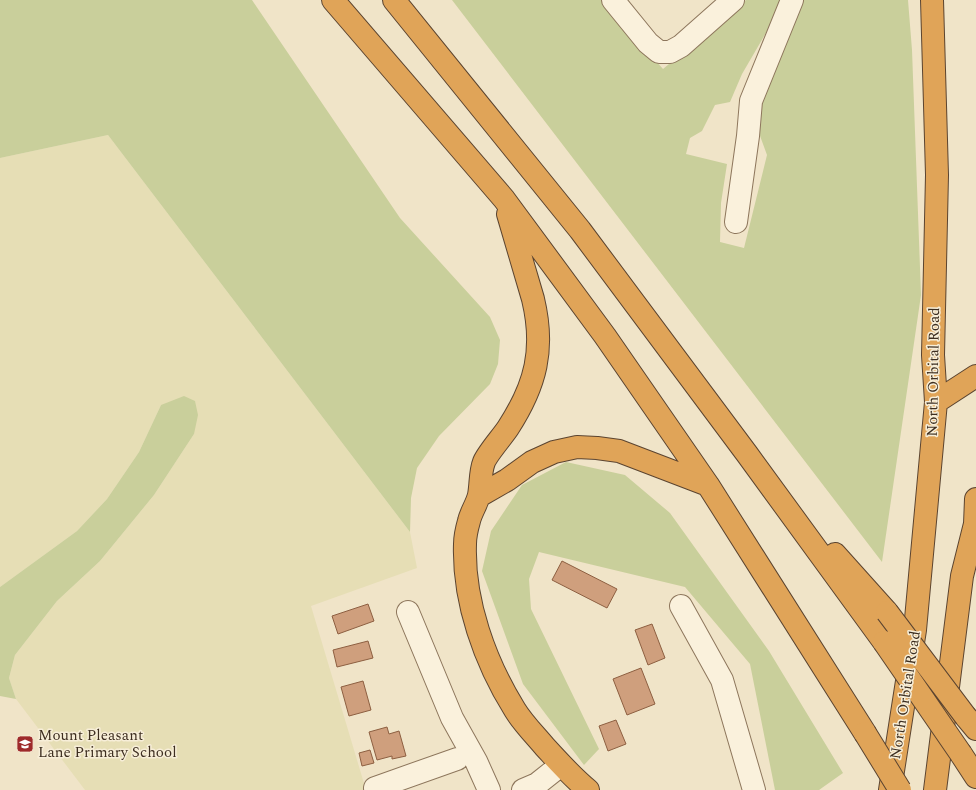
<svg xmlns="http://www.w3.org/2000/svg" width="976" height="790" viewBox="0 0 976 790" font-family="Spectral,serif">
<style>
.farmland{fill:#e6deb5}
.green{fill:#c9cf9b}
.building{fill:#cf9f7d;stroke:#8d5f41}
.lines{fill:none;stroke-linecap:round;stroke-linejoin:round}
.minor-casing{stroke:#8d765c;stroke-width:24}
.highway-casing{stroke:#5b4430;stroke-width:24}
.minor{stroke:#faf1dc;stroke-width:22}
.highway{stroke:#e0a458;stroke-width:22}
.highway-bridge-casing{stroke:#5b4430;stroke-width:24;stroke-linecap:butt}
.highway-bridge{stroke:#e0a458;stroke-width:22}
.labels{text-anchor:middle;stroke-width:3;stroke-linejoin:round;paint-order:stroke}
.street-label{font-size:15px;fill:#3d2e20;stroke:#f7eed8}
.poi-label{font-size:15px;fill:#3d2e20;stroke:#f7eed8;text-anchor:start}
</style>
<rect width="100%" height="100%" fill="#f0e4c8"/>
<path class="farmland" d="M108 135 410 532 417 568 311 606 366 790H85L16 699 9 678 15 655 57 601 100 561 154 495 194 434 161 405 139 452 107 499 77 531 0 587V158Z"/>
<path class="green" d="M0 0H252L400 218 490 317 500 340 498 364 490 384 439 436 417 468 411 498 410 532 108 135 0 158Z
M452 0H602L663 69 746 0H783L767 31 742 74 730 102 715 105 702 131 690 138 686 154 727 164 721 203 720 242 744 248 767 155 756 125 759 103 800 0H908L912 50 921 295 882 562Z
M184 396 195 401 198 415 194 434 154 495 100 561 57 601 15 655 9 678 16 699 0 696V587L77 531 107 499 139 452 161 405Z
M566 462 625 475 670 513 769 651 843 773 819 790H775L750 664 685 587 539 552 529 579 531 609 599 749 584 765 523 684 482 571 491 531 522 485Z"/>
<path class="building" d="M562 561 617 589 607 608 552 580Z
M368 604 374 621 338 634 332 616Z
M652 624 665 658 648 665 635 630Z
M368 641 373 658 337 667 333 650Z
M641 668 655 704 627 715 613 679Z
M363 681 371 710 349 716 341 687Z
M616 720 626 744 608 751 599 726Z
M387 727 389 734 399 731 406 756 392 759V756L377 760 369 732Z
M370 750 374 763 362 766 359 753Z"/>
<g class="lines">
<g class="minor-casing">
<path id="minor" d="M613 0 648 43 659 52H670L681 46 733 0
M736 222 748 136 751 101 792 0
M681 606 722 680 754 790
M408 612 452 718 476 761 489 790
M376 790 375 788 457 759
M523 790 537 784 561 765"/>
</g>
<g class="highway-casing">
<path id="highway" d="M333 0 504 199 605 336 708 485 865 733
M394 0 580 230 747 454 884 642
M508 214 533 299C545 349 536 385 508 428 502 437 487 454 484 462 480 472 481 485 479 495 477 504 471 512 469 521 467 528 465 537 465 544 463 601 485 662 515 710 523 723 535 735 545 747 559 762 572 777 588 790
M936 402 976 376
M479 496 507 480 532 462 554 452 577 447 597 448 619 451 708 485
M835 554 887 612
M966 717 976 729
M961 754 976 777
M890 790 915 630 936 402 933 355 937 175 932 0
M935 790 962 576 975 524 976 499"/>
</g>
<use href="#minor" class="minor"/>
<use href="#highway" class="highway"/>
<g class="highway-bridge-casing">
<path id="highway-bridge" d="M887 612 966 717
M884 642 961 754
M865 733 900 790"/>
</g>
<use href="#highway-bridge" class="highway-bridge"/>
</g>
<defs>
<g id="school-square" transform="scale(0.9)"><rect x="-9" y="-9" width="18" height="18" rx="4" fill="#9e2a2b" stroke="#f7eed8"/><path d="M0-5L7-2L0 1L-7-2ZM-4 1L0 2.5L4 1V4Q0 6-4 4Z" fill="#fff"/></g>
</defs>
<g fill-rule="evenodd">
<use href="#school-square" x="25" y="744"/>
</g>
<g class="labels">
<g class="street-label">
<text transform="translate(933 372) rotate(-89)" y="5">North Orbital Road</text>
<text transform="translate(905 695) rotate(-81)" y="5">North Orbital Road</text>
</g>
<g class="poi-label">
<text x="38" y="740">Mount Pleasant<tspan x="38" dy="17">Lane Primary School</tspan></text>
</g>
</g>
</svg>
